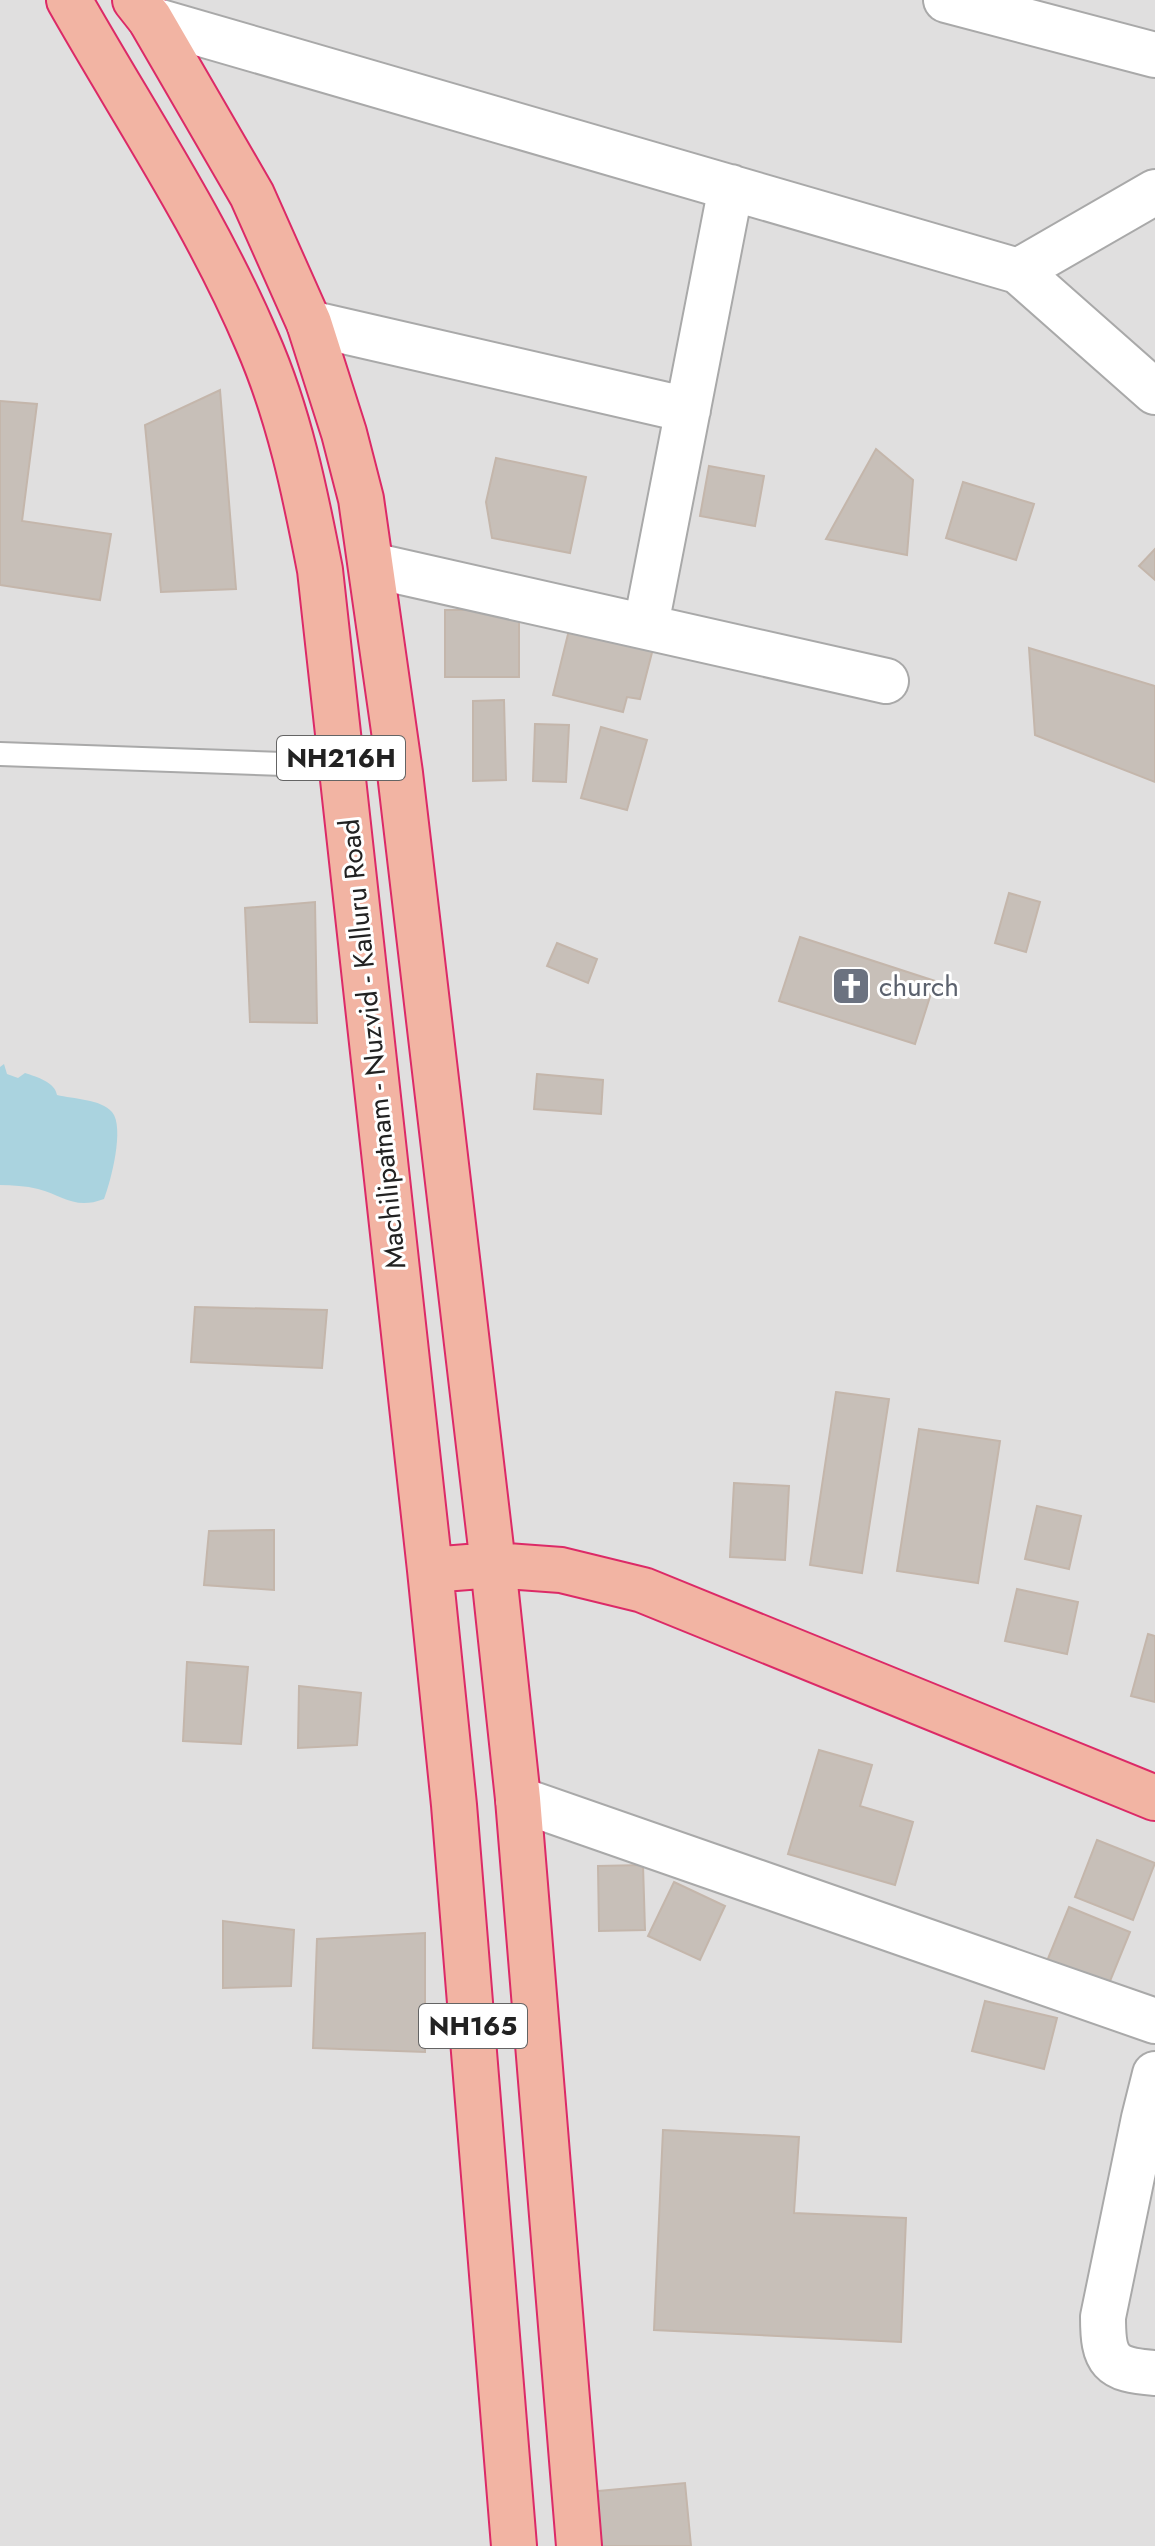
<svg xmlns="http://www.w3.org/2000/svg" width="1155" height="2546" viewBox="0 0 1155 2546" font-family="Jost,sans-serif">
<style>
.residential{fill:#e0dfdf}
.water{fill:#aad3df}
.building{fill:#c7bfb8;stroke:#c4b6ab;stroke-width:2}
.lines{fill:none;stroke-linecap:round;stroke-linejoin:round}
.service-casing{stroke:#a9a9a9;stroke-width:26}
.minor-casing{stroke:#a9a9a9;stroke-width:48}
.trunk-casing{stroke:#dc2a67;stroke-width:48}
.service{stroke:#fff;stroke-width:22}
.minor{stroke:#fff;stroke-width:44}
.trunk{stroke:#f2b4a3;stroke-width:44}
.labels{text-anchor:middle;stroke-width:6;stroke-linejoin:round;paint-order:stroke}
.shield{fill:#fff;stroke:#646464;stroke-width:2}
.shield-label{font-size:26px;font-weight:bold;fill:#222}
.worship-label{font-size:28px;fill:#5b616d;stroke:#fff;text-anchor:start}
.street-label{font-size:28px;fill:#222;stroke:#fff}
</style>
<rect width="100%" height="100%" fill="#f2efe9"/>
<path class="residential" d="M0 0H1155V2546H0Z"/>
<path class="water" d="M4 1064 7 1074 18 1078 25 1073C37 1077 55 1082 57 1095 73 1099 101 1099 112 1112 125 1127 111 1181 104 1199 75 1210 64 1196 38 1189 26 1186 12 1185 0 1185V1067Z"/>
<path class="building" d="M220 390 236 589 161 592 145 425Z
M0 401 37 404 22 521 111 534 100 600 0 585Z
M876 449 913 480 907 555 826 539Z
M496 458 586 477 570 553 492 538 486 502Z
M709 466 764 476 755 526 700 516Z
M963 482 1034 504 1016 560 946 538Z
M1155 549V580L1139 566Z
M445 610H519V677H445Z
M572 618 656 637 640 699 627 697 623 712 553 695Z
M1029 648 1155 686V782L1035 735Z
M504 700 506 780 473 781V701Z
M535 724 569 725 566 782 533 781Z
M601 727 647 740 627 810 581 798Z
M1009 893 1040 902 1026 952 995 943Z
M315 902 317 1023 250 1022 245 908Z
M800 937 935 981 915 1044 779 1001Z
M557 943 597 959 588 983 547 966Z
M537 1074 603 1080 601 1114 534 1109Z
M195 1307 327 1310 322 1368 191 1362Z
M836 1392 889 1399 862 1573 810 1565Z
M919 1429 1000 1441 978 1583 897 1571Z
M734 1483 789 1486 785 1560 730 1557Z
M1037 1506 1081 1516 1069 1569 1025 1559Z
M274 1530V1590L204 1585 209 1531Z
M1017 1589 1078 1602 1067 1654 1005 1641Z
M1148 1634 1155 1636V1702L1131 1696Z
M187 1662 248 1667 241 1744 183 1741Z
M299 1686 361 1693 357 1745 298 1748Z
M819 1750 872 1765 860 1806 913 1822 895 1885 788 1854Z
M1097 1840 1155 1863 1133 1920 1075 1897Z
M643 1865 645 1930 599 1931 598 1866Z
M674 1882 725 1906 700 1960 648 1936Z
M1069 1907 1130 1932 1106 1991 1045 1966Z
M223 1921 294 1930 291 1986 223 1988Z
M425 1933V2052L313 2048 317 1939Z
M985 2001 1057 2018 1044 2069 972 2051Z
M663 2130 799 2137 794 2213 906 2218 901 2342 654 2330Z
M685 2483 691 2546H593L588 2492Z"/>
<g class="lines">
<g class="service-casing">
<path id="service" d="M0 754 341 766"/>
</g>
<g class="minor-casing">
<path id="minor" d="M946 0 1155 55
M150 19 1018 271 1155 192
M1018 271 1155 392
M309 323 688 410
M371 565 886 681
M646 625 731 187
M518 1799 1155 2021
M1155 2074 1144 2118 1103 2317C1103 2361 1110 2370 1155 2373"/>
</g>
<g class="trunk-casing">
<path id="trunk" d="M69 0C133 113 206 221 257 341 289 414 305 492 320 570L430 1570
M135 0 150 19 252 195 309 323 344 433 361 499 400 773 493 1565 518 1799 579 2546
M514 2546 454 1805 430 1570 493 1565 561 1570 643 1590 1155 1798"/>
</g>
<use href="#service" class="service"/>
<use href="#minor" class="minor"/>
<use href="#trunk" class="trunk"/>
</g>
<defs>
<g id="church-square" transform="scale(2)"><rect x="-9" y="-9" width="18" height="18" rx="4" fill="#6b7280" stroke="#fff"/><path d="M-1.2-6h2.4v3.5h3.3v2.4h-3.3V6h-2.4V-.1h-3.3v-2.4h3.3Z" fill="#fff"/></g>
</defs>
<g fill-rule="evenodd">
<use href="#church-square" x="851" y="986"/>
</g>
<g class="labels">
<g class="shield">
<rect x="277" y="736" width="128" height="44" rx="6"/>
<rect x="419" y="2004" width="108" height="44" rx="6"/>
</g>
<g class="shield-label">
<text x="341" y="767">NH216H</text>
<text x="473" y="2035">NH165</text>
</g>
<g class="worship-label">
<text x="879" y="996">church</text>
</g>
<g class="street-label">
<text transform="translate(372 1044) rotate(-96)" y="10">Machilipatnam - Nuzvid - Kalluru Road</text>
</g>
</g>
</svg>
